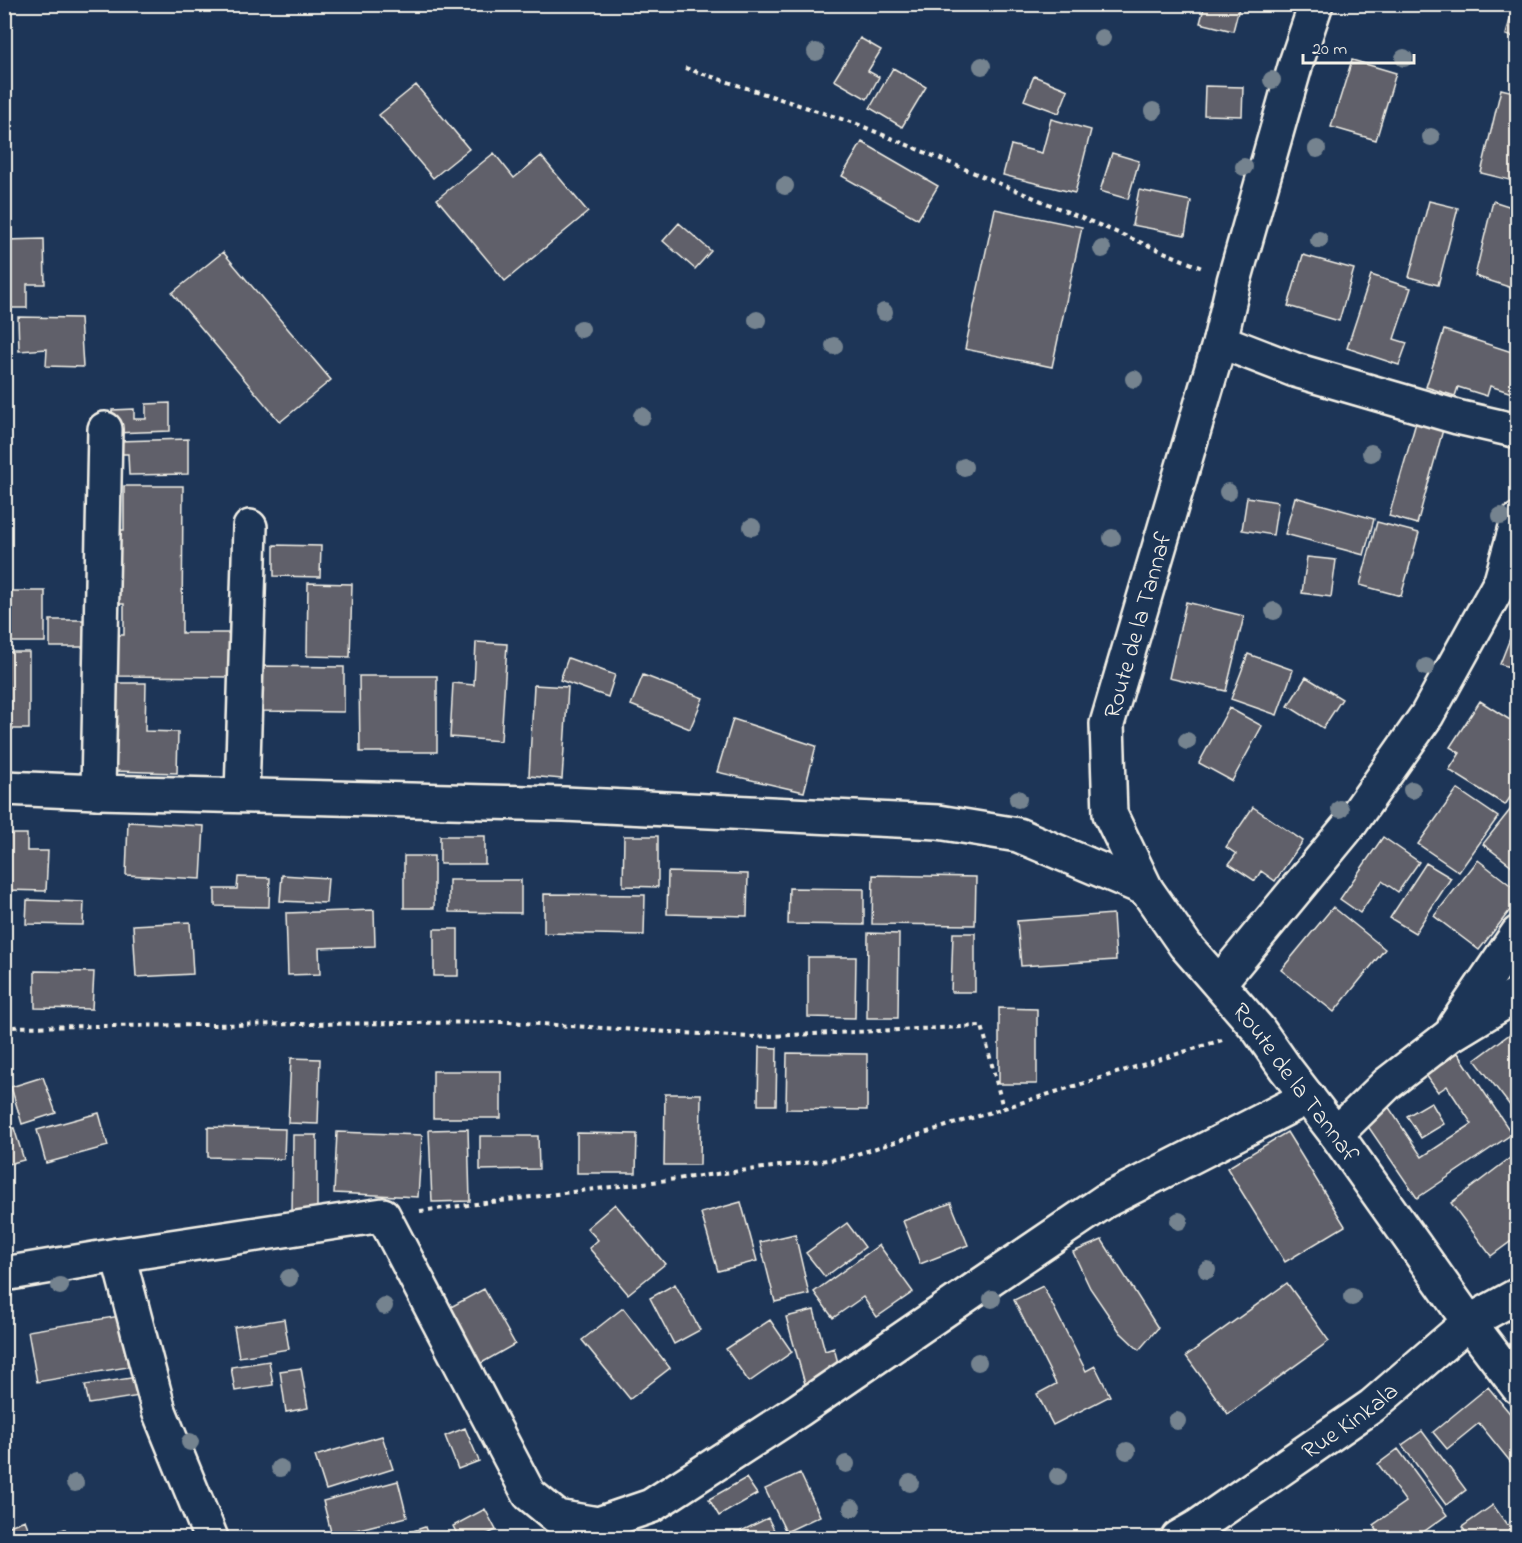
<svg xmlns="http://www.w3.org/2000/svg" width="1522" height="1543" viewBox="0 0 1522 1543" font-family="'Indie Flower',sans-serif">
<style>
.building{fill:#60616a;stroke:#f4f1e8;stroke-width:1.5}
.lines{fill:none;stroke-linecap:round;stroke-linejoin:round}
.minor-casing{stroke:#f4f1e8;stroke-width:38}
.path{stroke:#f4f1e8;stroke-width:4;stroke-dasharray:4.5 4.5;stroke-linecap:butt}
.minor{stroke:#1d3557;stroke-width:33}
.tree{fill:#74838f}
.labels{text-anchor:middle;stroke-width:5;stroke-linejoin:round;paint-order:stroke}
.street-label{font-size:24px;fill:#f4f1e8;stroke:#1d3557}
</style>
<rect width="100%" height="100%" fill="#1d3557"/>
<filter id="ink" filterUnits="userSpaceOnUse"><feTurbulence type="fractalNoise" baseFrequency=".0167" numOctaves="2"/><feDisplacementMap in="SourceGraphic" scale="12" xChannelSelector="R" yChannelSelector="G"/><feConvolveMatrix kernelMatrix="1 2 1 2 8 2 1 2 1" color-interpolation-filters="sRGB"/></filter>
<g filter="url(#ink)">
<path class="building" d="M1205 4H1240L1233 31 1200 23Z
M1514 4H1518V38L1506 35Z
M860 38 881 50 868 71 879 77 867 99 834 80Z
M1352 60 1396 73 1376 140 1331 127Z
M893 68 926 87 902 127 870 108Z
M1034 76 1068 90 1059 113 1024 100Z
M416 85 469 149 433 178 379 115Z
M1205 86 1243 87 1242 116 1204 115Z
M1501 89 1518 93V126L1513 144 1518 145V182L1481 173Z
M1051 119 1091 130 1075 193 1003 175 1011 145 1042 153Z
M862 142 938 186 918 219 842 176Z
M494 153 514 178 541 156 588 212 505 281 437 199Z
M1112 153 1139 161 1128 199 1100 191Z
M1139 190 1191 201 1185 235 1132 225Z
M1429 201 1458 208 1438 285 1409 277Z
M1493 201 1518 209V290L1475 276Z
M995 209 1082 227 1052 367 965 349Z
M679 223 711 251 695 269 663 241Z
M44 239 45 284H27V308H4V240Z
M223 252 331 380 280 422 172 293Z
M1303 255 1354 269 1339 321 1288 306Z
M1371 275 1411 288 1394 339 1407 343 1399 365 1347 348Z
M18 317 80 318 83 367 46 366 47 349 19 351Z
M1444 330 1518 354V395L1490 386 1487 396 1458 387 1455 396 1426 387Z
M170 403V431L113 433 112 410 134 409V419H146V404Z
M1417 419 1444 426 1417 524 1389 516Z
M188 439V474L129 475 128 454H118V441Z
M124 486H183L182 633H233L232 677 115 676V635H124V604H115L116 530H124Z
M1247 497 1278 502 1273 535 1242 530Z
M1295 497 1374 519 1364 555 1285 534Z
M1377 522 1419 533 1401 596 1360 585Z
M274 545 321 546 320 577 274 576Z
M1307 557 1336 560 1331 597 1302 593Z
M308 583 352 584 350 657 307 656Z
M4 591H45V642H4Z
M1186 602 1244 616 1226 691 1169 678Z
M1518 618V670L1500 664Z
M50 620H96V647H50Z
M476 642 507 644 501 741 450 737 453 683 474 685Z
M4 652H29V729H4Z
M1248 654 1293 670 1277 715 1231 699Z
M568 658 615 675 608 697 560 680Z
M261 666 344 667V712L261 711Z
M643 675 703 698 690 729 631 705Z
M359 676H437V752H360Z
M1306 677 1342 699 1323 728 1288 706Z
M116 683H146L145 731 178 732 177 773 115 771Z
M534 685 568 687 562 779 529 776Z
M1480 701 1518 725V786L1505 805 1449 770 1460 753 1450 747Z
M1229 708 1262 726 1232 781 1199 763Z
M733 719 816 746 804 792 717 772Z
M1457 789 1498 817 1459 872 1418 844Z
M1518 800V867L1516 869 1483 844Z
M1253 807 1303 841 1275 881 1261 871 1255 881 1229 864 1236 854 1226 847Z
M128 822 204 826 201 879 126 875Z
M4 834H27V851H48L46 891 4 890Z
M440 836H485V864H440Z
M624 836H658V887L623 886Z
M1383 837 1419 862 1398 892 1382 881 1360 913 1340 899Z
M404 856H434V908H404Z
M1478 860 1518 891V900L1479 950 1434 916Z
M1426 863 1451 878 1415 933 1390 918Z
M668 872 748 874 747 916 667 914Z
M282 875 328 878 326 903 280 901Z
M873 875 976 877 975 925 872 924Z
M238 877 270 878 269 907 215 906V889H237Z
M449 880H521V913L449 912Z
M789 888 864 889V925L788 924Z
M544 894 645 895 644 935 544 933Z
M27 900 84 902 83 925 26 924Z
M1333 907 1385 949 1334 1012 1281 970Z
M374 910 375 946 319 948 320 974 288 975 286 913Z
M1113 914 1116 960 1021 966 1017 921Z
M190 922 193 974 136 977 133 925Z
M434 929H458V976H434Z
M868 933 899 934 898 1018H867Z
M953 933H975V992H951Z
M808 957H856L855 1018 808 1017Z
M35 971 94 972 92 1009 35 1008Z
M999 1008 1037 1009V1084H999Z
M1518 1028V1101L1511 1107 1475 1060Z
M759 1047 777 1048 776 1105H758Z
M787 1053 867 1054V1110L786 1109Z
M1458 1053 1512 1134 1417 1198 1363 1119 1386 1103 1422 1157 1472 1124 1447 1086 1438 1092 1426 1075Z
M291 1058 320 1059 318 1124 288 1123Z
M433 1071H501V1118H433Z
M43 1077 56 1113 22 1124 11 1087Z
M665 1094H701L700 1165H664Z
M1431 1102 1444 1124 1421 1138 1407 1116Z
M99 1113 108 1146 46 1163 37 1130Z
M208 1127 285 1129 284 1159 208 1157Z
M14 1128 24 1160 4 1165V1131Z
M468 1129 470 1201 432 1202 429 1130Z
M337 1132 422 1135 418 1197 334 1193Z
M1287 1132 1345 1226 1285 1262 1227 1168Z
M577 1133 637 1134 636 1173H577Z
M293 1135H317V1218H292Z
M480 1136H538L539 1169 480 1170Z
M1518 1152V1236L1491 1256 1451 1203Z
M741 1202 757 1261 718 1271 701 1213Z
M951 1203 968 1245 920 1264 903 1221Z
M615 1204 665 1264 628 1294 589 1248 598 1240 587 1228Z
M847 1223 865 1247 825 1277 806 1253Z
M795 1234 809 1294 775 1302 760 1242Z
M1102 1240 1158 1328 1139 1350 1120 1332 1090 1288 1073 1252Z
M879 1245 913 1292 877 1317 863 1297 833 1318 814 1292Z
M1287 1283 1329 1341 1228 1414 1186 1356Z
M675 1284 700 1330 674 1344 650 1298Z
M1043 1286 1086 1371 1095 1366 1110 1396 1053 1425 1037 1394 1056 1384 1014 1300Z
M484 1289 515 1344 478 1365 447 1309Z
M623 1308 670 1368 630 1399 582 1340Z
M814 1310 825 1351 834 1348 841 1374 805 1384 786 1317Z
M120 1316 128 1367 37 1382 28 1331Z
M284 1319 289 1349 239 1357 234 1327Z
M770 1320 792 1352 749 1382 726 1349Z
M269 1361 273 1385 235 1391 231 1367Z
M301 1368 308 1408 286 1412 280 1371Z
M137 1377 140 1396 89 1404 85 1385Z
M1488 1387 1518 1423 1517 1470 1479 1423 1447 1449 1433 1432Z
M465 1428 479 1461 458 1469 445 1436Z
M1422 1431 1466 1490 1446 1505 1402 1445Z
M382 1436 393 1469 326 1490 315 1456Z
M1398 1449 1447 1515 1415 1538H1383L1373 1525 1406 1502 1378 1464Z
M800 1473 820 1516 786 1532 765 1489Z
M746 1478 757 1494 719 1516 709 1499Z
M398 1481 407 1517 332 1536 323 1501Z
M1493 1505 1507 1525 1518 1517V1538H1470L1462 1527Z
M485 1509 496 1530 480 1538H459L453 1526Z
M768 1518 778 1538H744L741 1531Z
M25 1520 32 1538H4V1528Z
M425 1527 429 1538H398V1536Z
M65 1529 69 1538H47L46 1535Z"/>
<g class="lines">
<g class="minor-casing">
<g id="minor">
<path id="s1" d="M1316 4 1296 63 1234 281 1220 341 1107 724 1110 814 1146 889 1185 945 1258 1029 1286 1069 1336 1134 1469 1322 1518 1387"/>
<path d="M1220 341 1295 370 1457 417 1518 431"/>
<path d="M4 788 98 792 564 804 938 822 1018 835 1146 889"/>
<path d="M98 792 105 429"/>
<path d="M242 795 250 527"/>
<path d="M1219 983 1351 823 1427 715 1501 581 1518 520"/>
<path d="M1455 1026 1518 933"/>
<path d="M1336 1134 1387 1084 1449 1036 1518 994"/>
<path d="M118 1255 159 1411 211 1538"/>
<path d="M4 1274 118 1255 383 1215 529 1494 557 1517 598 1524 651 1506 799 1410 984 1283 1105 1201 1308 1097"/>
<path id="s2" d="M1178 1538 1197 1527 1372 1406 1469 1322 1518 1295"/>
</g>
</g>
<path class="path" d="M685 68 857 124 1202 268
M4 1027 507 1022 749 1037 982 1026 1003 1108
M420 1211 844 1158 1222 1040"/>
<use href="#minor" class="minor"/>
</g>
<g class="tree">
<circle cx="1102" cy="38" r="9"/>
<circle cx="816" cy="52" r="9"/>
<circle cx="1404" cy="58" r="9"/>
<circle cx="982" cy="66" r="9"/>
<circle cx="1272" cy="80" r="9"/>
<circle cx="1153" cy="111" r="9"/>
<circle cx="1431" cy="137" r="9"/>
<circle cx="1317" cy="149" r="9"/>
<circle cx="1244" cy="167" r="9"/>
<circle cx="785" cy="186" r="9"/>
<circle cx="1319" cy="240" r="9"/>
<circle cx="1102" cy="249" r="9"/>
<circle cx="884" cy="312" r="9"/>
<circle cx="757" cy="320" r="9"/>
<circle cx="581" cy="329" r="9"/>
<circle cx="834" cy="346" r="9"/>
<circle cx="1134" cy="379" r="9"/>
<circle cx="642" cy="416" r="9"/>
<circle cx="1371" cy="453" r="9"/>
<circle cx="964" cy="467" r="9"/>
<circle cx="1228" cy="492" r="9"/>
<circle cx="1501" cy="516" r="9"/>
<circle cx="752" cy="527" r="9"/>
<circle cx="1112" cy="538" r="9"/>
<circle cx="1274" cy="611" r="9"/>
<circle cx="1426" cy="667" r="9"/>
<circle cx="1187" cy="741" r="9"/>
<circle cx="1412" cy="790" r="9"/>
<circle cx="1018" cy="799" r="9"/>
<circle cx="1340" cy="809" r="9"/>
<circle cx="1179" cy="1221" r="9"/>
<circle cx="1207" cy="1270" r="9"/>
<circle cx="289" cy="1278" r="9"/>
<circle cx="60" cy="1286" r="9"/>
<circle cx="1352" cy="1297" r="9"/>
<circle cx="992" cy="1299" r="9"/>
<circle cx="384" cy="1306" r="9"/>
<circle cx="978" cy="1362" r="9"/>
<circle cx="1177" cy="1421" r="9"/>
<circle cx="190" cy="1442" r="9"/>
<circle cx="1127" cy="1451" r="9"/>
<circle cx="846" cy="1464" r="9"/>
<circle cx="280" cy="1468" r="9"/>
<circle cx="1058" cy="1476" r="9"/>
<circle cx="75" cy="1483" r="9"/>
<circle cx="910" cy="1483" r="9"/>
<circle cx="852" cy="1508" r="9"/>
</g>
</g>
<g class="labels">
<g class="street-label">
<text transform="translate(1137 625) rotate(-74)" y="8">Route de la Tannaf</text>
<text dy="8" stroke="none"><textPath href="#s1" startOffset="1168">Route de la Tannaf</textPath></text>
<text dy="8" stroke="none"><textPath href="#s2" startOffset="208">Rue Kinkala</textPath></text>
</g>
</g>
<rect width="1522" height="1543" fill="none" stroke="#1d3557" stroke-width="24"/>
<rect x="12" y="12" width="1498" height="1519" fill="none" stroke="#f4f1e8" stroke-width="2" filter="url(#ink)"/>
<path d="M1303 54v9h111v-9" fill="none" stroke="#f4f1e8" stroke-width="3"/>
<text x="1312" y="54" font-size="18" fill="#f4f1e8" stroke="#1d3557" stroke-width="4.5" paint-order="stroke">20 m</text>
</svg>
